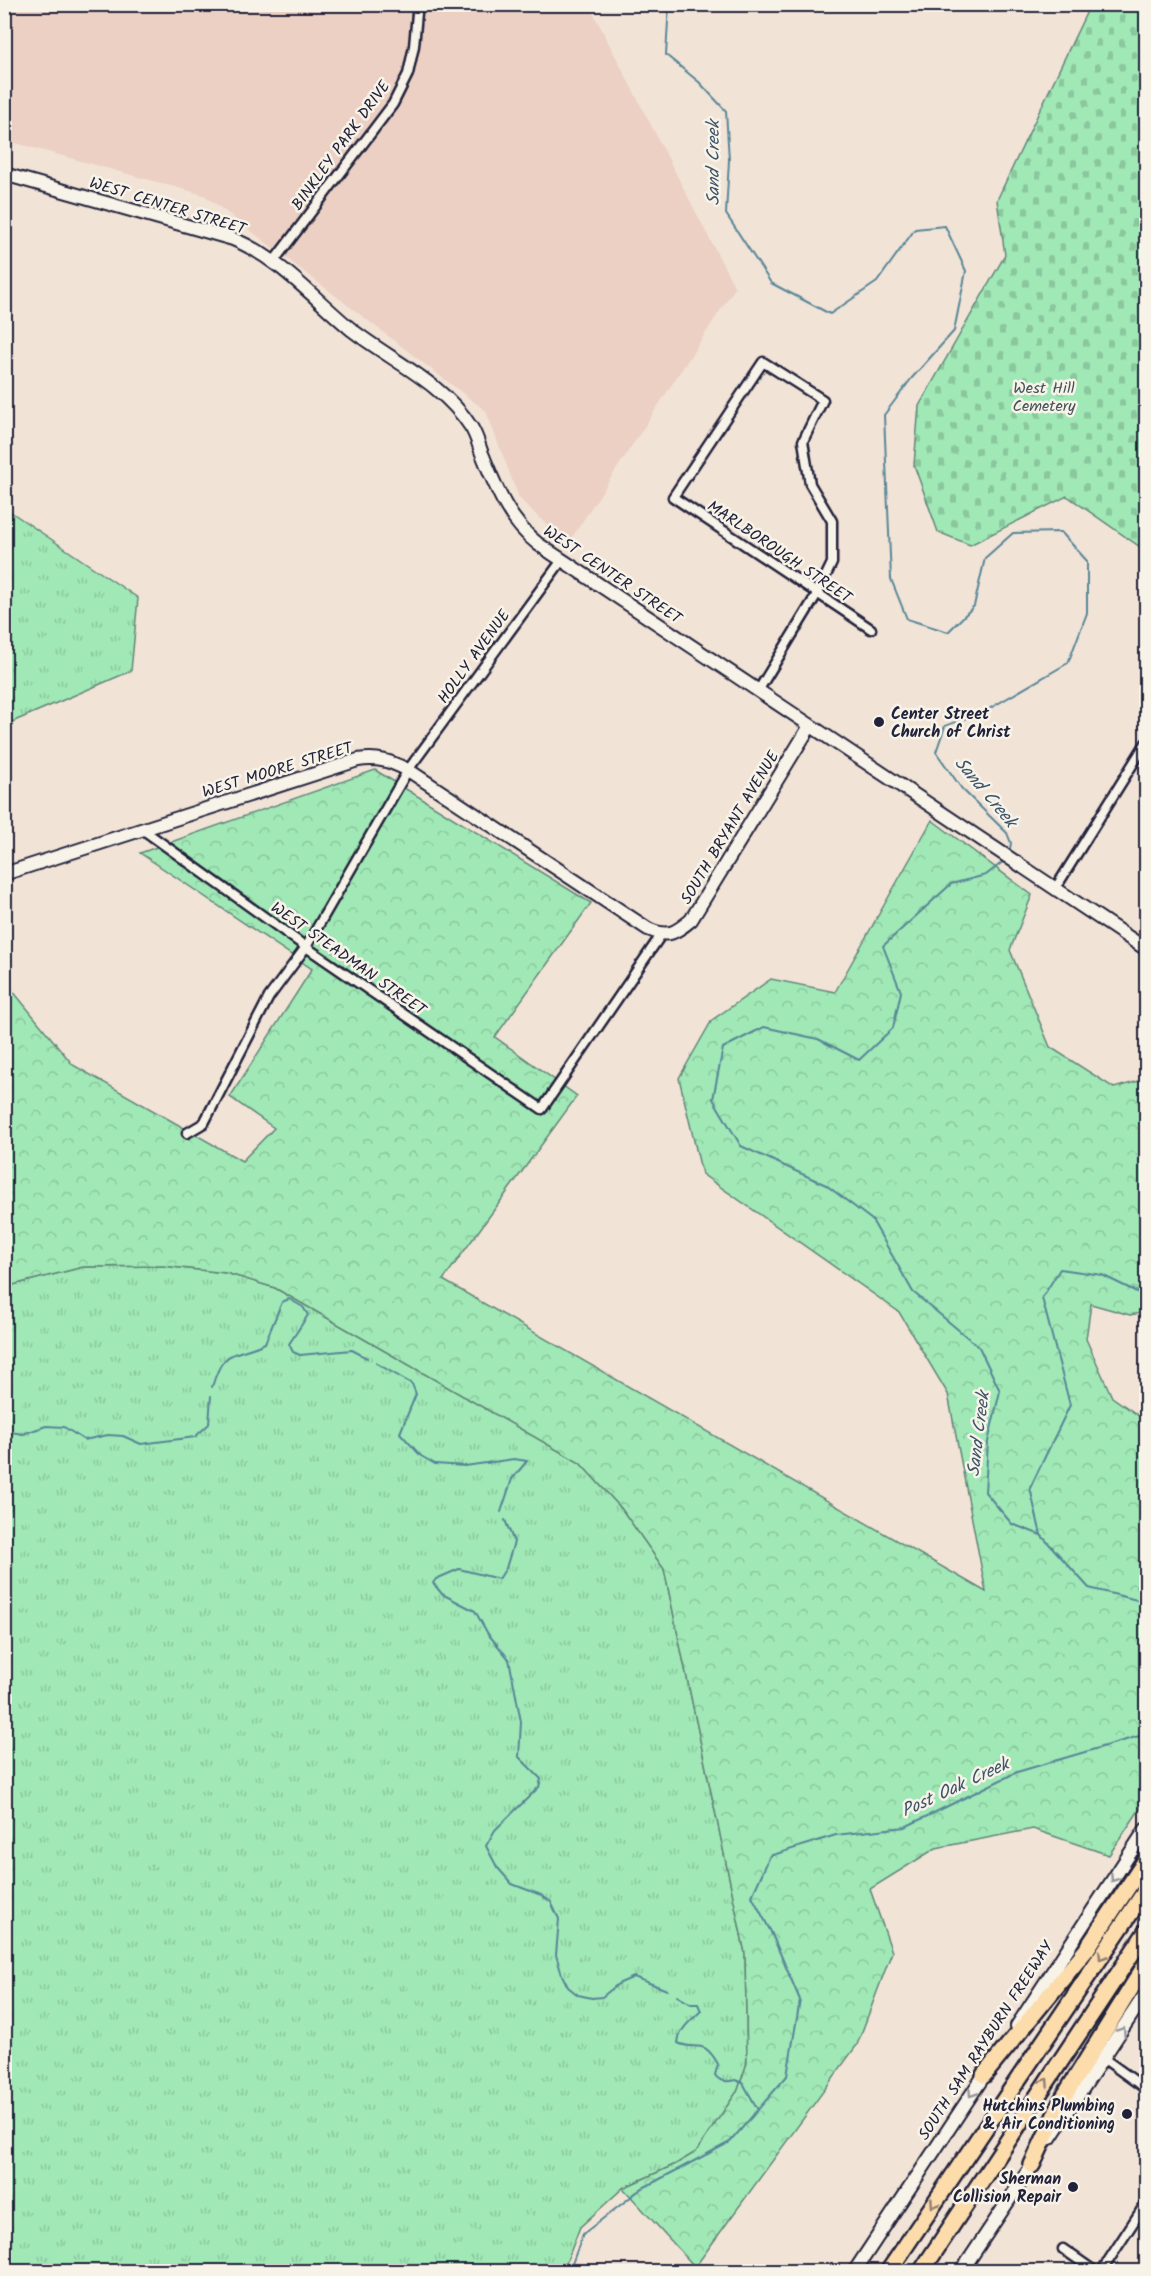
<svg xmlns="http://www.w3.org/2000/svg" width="1151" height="2276" viewBox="0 0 1151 2276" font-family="Kalam,sans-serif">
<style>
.built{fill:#ebd0c3}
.grass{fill:url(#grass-tufts);stroke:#618578;stroke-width:1.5}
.forest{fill:url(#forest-crowns);stroke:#618578;stroke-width:1.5}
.cemetery{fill:url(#cemetery-stones);stroke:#618578;stroke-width:1.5}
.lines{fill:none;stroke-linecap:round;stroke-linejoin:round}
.stream{stroke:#578697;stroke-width:2}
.street-casing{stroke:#22223b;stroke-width:13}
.secondary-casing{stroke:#22223b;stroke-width:16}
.highway-casing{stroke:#22223b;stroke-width:20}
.street{stroke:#f7f3e8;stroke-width:8}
.secondary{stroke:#f7f3e8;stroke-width:12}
.highway{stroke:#fddcac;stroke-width:15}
.oneway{stroke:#97959a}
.oneway2{stroke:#907f74}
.poi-dot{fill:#22223b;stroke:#f7f3e8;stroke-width:2}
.labels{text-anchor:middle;stroke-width:5;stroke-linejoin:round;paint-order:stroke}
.street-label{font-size:16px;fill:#22223b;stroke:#f7f3e8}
.park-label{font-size:16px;fill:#42545a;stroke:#f7f3e8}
.poi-label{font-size:16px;font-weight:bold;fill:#22223b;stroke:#f7f3e8;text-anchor:end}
.water-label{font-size:18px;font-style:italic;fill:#3c5469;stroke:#f7f3e8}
</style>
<defs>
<pattern id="grass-tufts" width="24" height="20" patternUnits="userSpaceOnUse" patternTransform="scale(1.5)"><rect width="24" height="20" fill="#a0e8b6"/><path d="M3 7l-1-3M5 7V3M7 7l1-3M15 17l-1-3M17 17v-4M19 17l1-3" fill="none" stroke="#8ac79d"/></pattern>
<pattern id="forest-crowns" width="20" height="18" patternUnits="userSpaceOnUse" patternTransform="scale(1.5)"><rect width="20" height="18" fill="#a0e8b6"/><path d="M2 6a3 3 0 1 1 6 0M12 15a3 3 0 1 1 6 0" fill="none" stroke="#8ac79d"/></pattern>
<pattern id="cemetery-stones" width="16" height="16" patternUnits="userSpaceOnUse" patternTransform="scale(1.5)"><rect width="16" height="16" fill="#a0e8b6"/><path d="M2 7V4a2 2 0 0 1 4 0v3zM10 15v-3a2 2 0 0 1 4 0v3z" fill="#8ac79d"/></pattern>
</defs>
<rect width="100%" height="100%" fill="#f2e3d7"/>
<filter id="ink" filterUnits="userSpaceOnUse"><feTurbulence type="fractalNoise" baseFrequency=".0167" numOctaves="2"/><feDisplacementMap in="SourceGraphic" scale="12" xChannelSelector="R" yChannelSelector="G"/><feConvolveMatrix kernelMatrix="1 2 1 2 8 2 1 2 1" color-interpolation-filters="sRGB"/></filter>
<g filter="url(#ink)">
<path class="built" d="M4 5H589L735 288 567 545 519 498 486 411 204 195 5 140Z"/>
<path class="grass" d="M5 508 138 598 131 671 5 725Z
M163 1266 226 1273 275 1288 580 1463 621 1508 664 1569 745 1953 747 2063 738 2090 696 2152 676 2164 623 2188 580 2227 563 2271 5 2272V1287L83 1267Z"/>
<path class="forest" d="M375 770 591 903 495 1037 577 1096 443 1280 986 1592 948 1394 899 1312 702 1174 679 1078 712 1020 771 979 835 992 932 820 1032 895 1010 950 1050 1047 1114 1088 1146 1079V1312L1130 1315 1091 1304 1086 1339 1112 1397 1146 1421V1800L1109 1855 1033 1829 936 1848 870 1889 892 1952 857 2045 695 2267 623 2188 676 2164 696 2152 738 2090 747 2063 745 1953 664 1569 621 1508 580 1463 275 1288 226 1273 163 1266 83 1267 5 1287 4 980 73 1065 242 1161 274 1128 230 1097 312 969 140 853Z"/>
<path class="cemetery" d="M1090 5H1146V551L1067 496 970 545 938 532 914 465 919 406 1005 255 997 200Z"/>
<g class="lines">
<path class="stream" d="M669 4 666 55 699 82 726 111 729 160 726 214 771 283 830 314 877 282 915 229 945 226 966 271 954 331 911 379 884 415 891 579 907 619 948 632 974 606 985 558 1013 533 1061 532 1087 561V613L1068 663 987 710 945 726 936 752 962 789 1007 833 1011 843 1009 854
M1004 861 986 875 951 884 883 946 901 992 893 1028 859 1060 818 1039 764 1027 723 1048 713 1099 741 1146 826 1185 872 1220 913 1292 979 1347 1000 1391 988 1442 985 1492 1012 1524 1041 1535
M1146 1294 1145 1296 1102 1275 1060 1269 1042 1298 1070 1405 1030 1488 1041 1535 1089 1588 1145 1602 1146 1605
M376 1363 412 1384 416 1394 400 1433 421 1456 435 1464 465 1466 514 1459 527 1461 512 1479 501 1512
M212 1387C224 1346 233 1358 265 1343L282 1302 289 1299 303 1307 308 1315 289 1344 293 1352 300 1355 352 1350 367 1358
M4 1431 23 1434 46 1426 64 1427 84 1440 108 1435 123 1436 141 1444 195 1437 209 1424 211 1396
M505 1520 514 1542 506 1568 499 1579 459 1569 436 1579 433 1583 442 1594 475 1611 488 1634 509 1659 521 1722 519 1757 541 1779 539 1787 495 1830 486 1846 497 1867 512 1884 541 1895 551 1902 559 1919 556 1955 562 1975 568 1987 578 1995 592 1998 602 1997 618 1984 634 1977 667 1990
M677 1996 691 2004H698L701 2011C691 2020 679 2029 678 2043 697 2052 702 2036 718 2064L715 2075C720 2083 728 2082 735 2080L743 2083 758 2110
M569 2272 583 2234 641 2189 730 2142 787 2076 800 2000 771 1932 752 1896 770 1856 836 1835 905 1827 1017 1772 1146 1734"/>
<g class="street-casing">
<path id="street" d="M274 261 393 104 408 74 414 46 417 13 416 4
M758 691 817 594 832 563V521L810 484 803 441 823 400 763 362 673 497 871 629
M142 829 306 947 542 1109 661 935
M1055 889 1146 743
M187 1133 204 1123 269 997 306 947 408 770 562 560
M1103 2058 1146 2089
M1063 2249 1096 2272
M1101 2272 1146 2203"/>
</g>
<g class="secondary-casing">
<path id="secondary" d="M4 174 233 239C281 259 313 298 352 330 392 361 443 383 471 427 477 436 479 447 483 456 497 490 509 521 538 544L1146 949
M4 874 358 760C378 757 390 761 408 770L648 929C669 938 675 933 691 920L810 726
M1017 2026 1146 1829
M1050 2138 1146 1993
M854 2272 989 2068
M961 2272 1037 2158"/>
</g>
<g class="highway-casing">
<path id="highway" d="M984 2075 1086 1950 1146 1860
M1032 2165 1062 2100 1146 1964
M888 2272 1146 1890
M921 2272 1146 1932"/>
</g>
<use href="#street" class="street"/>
<use href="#secondary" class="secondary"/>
<use href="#highway" class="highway"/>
</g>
<defs><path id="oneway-chevron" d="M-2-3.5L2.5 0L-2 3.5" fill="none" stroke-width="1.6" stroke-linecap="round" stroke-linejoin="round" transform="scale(1.5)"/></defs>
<g class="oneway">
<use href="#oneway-chevron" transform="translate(1114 1878) rotate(123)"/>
<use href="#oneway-chevron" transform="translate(1122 2031) rotate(-56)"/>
<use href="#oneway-chevron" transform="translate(972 2093) rotate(124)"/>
</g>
<g class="oneway2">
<use href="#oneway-chevron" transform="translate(1102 1956) rotate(124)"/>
<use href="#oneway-chevron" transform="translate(1045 2082) rotate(-56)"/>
<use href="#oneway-chevron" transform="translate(934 2204) rotate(124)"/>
</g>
</g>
<g class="poi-dot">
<circle cx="879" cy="722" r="6"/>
<circle cx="1127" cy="2114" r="6"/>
<circle cx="1073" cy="2187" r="6"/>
</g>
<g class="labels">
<g class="street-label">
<text transform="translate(340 145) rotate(-54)" y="6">BINKLEY PARK DRIVE</text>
<text transform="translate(168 205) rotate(17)" y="6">WEST CENTER STREET</text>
<text transform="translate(780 551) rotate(34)" y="6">MARLBOROUGH STREET</text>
<text transform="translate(613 574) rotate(34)" y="6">WEST CENTER STREET</text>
<text transform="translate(473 656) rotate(-54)" y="6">HOLLY AVENUE</text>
<text transform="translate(277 769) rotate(-17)" y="6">WEST MOORE STREET</text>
<text transform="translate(729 827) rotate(-59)" y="6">SOUTH BRYANT AVENUE</text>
<text transform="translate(349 958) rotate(35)" y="6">WEST STEADMAN STREET</text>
<text transform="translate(985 2040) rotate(-57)" y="6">SOUTH SAM RAYBURN FREEWAY</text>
</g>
<g class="park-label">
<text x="1044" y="393">West Hill<tspan x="1044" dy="18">Cemetery</tspan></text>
</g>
<g class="poi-label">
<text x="891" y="719" text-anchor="start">Center Street<tspan x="891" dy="18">Church of Christ</tspan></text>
<text x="1115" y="2111">Hutchins Plumbing<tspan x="1115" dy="18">&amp; Air Conditioning</tspan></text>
<text x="1061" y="2184">Sherman<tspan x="1061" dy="18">Collision Repair</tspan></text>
</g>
<g class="water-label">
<text transform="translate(713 163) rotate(-90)" y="6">Sand Creek</text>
<text transform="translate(986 792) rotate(50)" y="6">Sand Creek</text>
<text transform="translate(978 1434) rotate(-83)" y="6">Sand Creek</text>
<text transform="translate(955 1787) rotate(-25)" y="6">Post Oak Creek</text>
</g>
</g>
<rect width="1151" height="2276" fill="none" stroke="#f7f3e8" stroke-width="24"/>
<rect x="12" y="12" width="1127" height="2252" fill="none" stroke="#22223b" stroke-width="2" filter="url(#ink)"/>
</svg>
